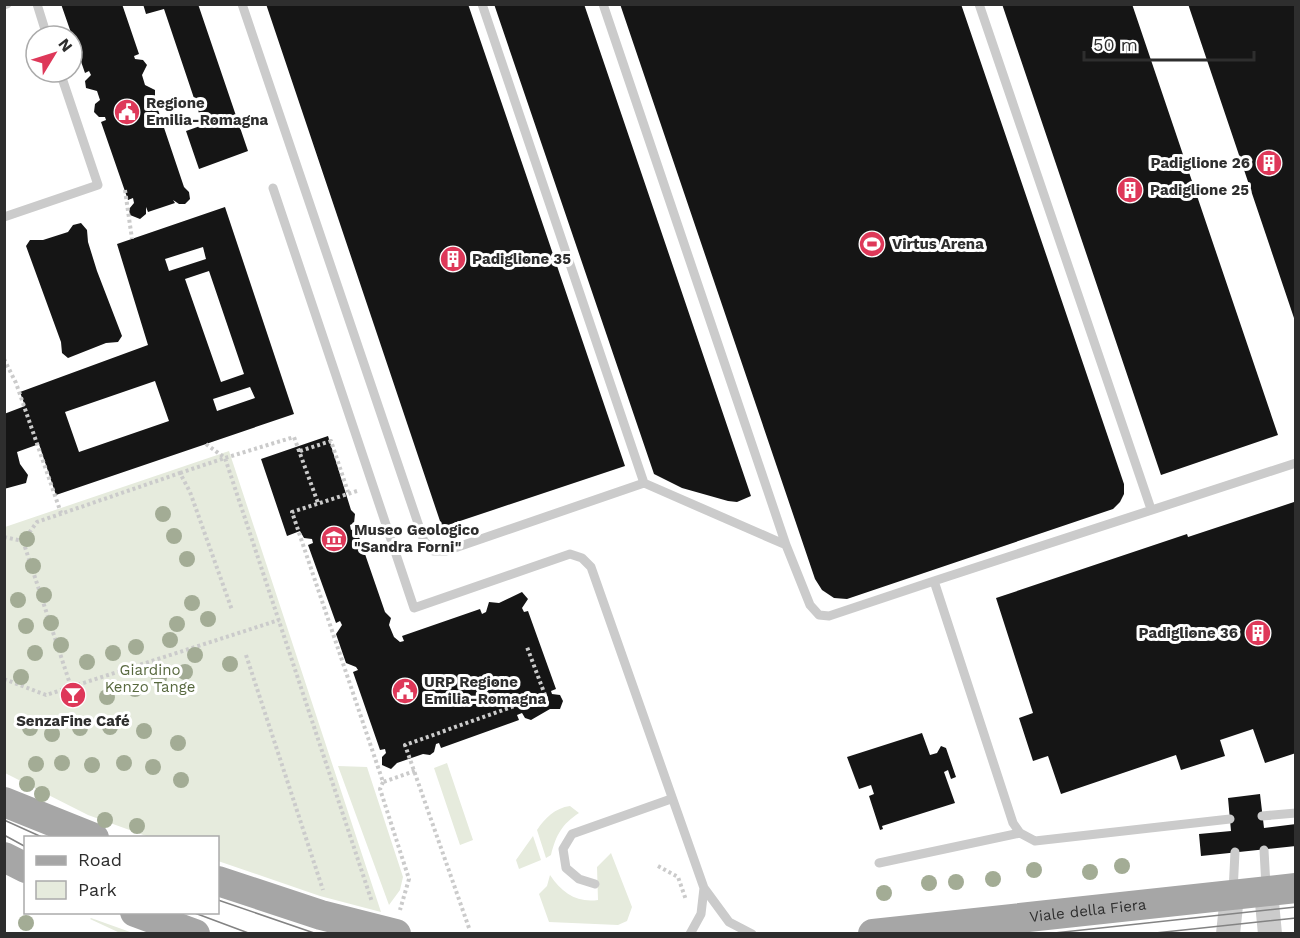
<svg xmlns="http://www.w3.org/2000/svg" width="1300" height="938" viewBox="0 0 1300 938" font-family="'Work Sans',sans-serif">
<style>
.green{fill:#e6ebdd}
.building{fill:#151515;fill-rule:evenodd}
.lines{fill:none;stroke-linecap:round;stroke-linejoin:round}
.path{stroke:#cbcbcb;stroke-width:4;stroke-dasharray:3 3;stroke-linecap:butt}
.service{stroke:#cbcbcb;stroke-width:9}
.tertiary{stroke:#cbcbcb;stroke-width:24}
.primary{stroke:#a6a6a6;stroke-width:30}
.tram{stroke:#838383;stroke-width:1.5}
.tree{fill:#a3ac95}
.labels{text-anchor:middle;stroke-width:6;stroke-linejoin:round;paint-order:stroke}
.poi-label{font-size:15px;font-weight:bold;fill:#2e2e2e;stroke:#fff;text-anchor:start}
.park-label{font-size:15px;fill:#57683e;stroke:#fff}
.street-label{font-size:15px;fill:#2e2e2e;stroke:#fff}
</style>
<rect width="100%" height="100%" fill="#fff"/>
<path class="green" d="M229 451 381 912 320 896 218 861V838L149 837 88 815 5 773V527Z
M447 763 473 840 460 845 434 768Z
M338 766 367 767 403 877 400 890 389 905Z
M570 806 579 813C562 824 556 835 551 855L546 858 537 830C545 818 555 808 570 806Z
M533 836 541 860 519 869 516 860Z
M611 853 632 907 627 921 618 925 549 922 539 894 547 886 550 875C562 893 577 903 598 900L597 867Z
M90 919 91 918 133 933H120Z"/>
<path class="building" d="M61 4H122L139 54 134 56 135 59 143 60 147 65 142 75 145 85 155 90V98L149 102 151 105 156 104 184 187 189 192 190 199 185 204H179L173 200 175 203 148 212 146 207V214L140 219 130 215 129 209 134 203 133 198 128 200 101 122 106 120 105 117H99L94 112 95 104 100 100 97 91 86 88 85 81 91 75 89 71 85 73Z
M143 4H198L248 151 199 169 186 131 203 125 164 9 146 14Z
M266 4H468L625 466 442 527Z
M494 4H584L751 496 737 502 728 501 682 488 654 474Z
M620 4H961L1124 484V494L1120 502 1113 509 847 599 834 598 822 590 815 579Z
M1002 4H1132L1278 435 1161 475Z
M1188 4H1296V321H1295Z
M225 207 294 414 56 495 39 444 17 452 20 464 28 475 26 483 4 489V414L25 406 20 392 148 345 117 244ZM203 247 206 259 169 271 165 259ZM209 271 244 374 221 382 185 279ZM155 381 169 421 79 452 65 412ZM250 387 255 398 217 411 213 399Z
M81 223 87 230 88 242 97 271 122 336 118 342 106 343 68 358 62 353 61 342 26 246 30 240H43L68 232 73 225Z
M328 436 351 510 355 514 354 523 350 525 351 530 356 528 385 612 391 618 389 625 394 637 400 642 404 641 402 636 480 609 482 614 486 612 489 602 499 603 522 592 528 599 522 608 524 612 528 611 556 689 551 691 552 694 560 695 563 701 560 709H550L531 720 525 718 522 713 517 715 519 720 441 748 439 743 436 744 434 752 430 755 423 754 397 763 391 769 382 765V757L386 753 385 749 380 750 353 672 358 670 356 667 346 663 336 634 342 625 340 621 336 623 308 545 313 543 312 539 304 538 300 531 287 536 261 459Z
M1294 502 1296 753 1265 763 1253 729 1220 740 1225 756 1181 770 1176 755 1061 794 1048 756 1033 761 1019 718 1033 713 996 598 1187 534 1188 537Z
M922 733 930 755 937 753 941 746 946 748 956 777 951 779 948 770 944 772 955 803 882 826 883 829 880 830 869 796 874 794 871 785 859 789 847 757Z
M1260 794 1264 828 1296 824V846L1201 856 1199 834 1231 831 1228 798Z"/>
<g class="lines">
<path class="path" d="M125 190 132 239
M4 359 16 383 61 513
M206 444 225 458 294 437 318 503
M300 451 331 441 348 492
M180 473 225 458 372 902
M357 491 292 512 383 782 415 771
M4 537 23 541 37 522 180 473 190 492 232 610
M23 541 71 687
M246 655 323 890
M4 679 46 695 279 620
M383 782 380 789 409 879 400 910
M658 866 678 877 686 900
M469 928 405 745 545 695 527 647"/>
<path class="service" d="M37 4 47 36
M242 4 424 541 433 551H446L644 483
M482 4 644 483 786 545
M603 4 786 545 810 605 819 615 829 616 934 581
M979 4 1151 509
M4 5 7 4
M273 188 414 608 570 554 582 558 591 567 704 888 729 922 752 934
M4 217 98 185 60 72
M1262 816 1296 813
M1020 833 1013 823 934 581 1296 463
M1264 850 1266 887
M879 863 1020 833 1035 841 1230 819
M595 884 579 879 566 868 563 849 572 834 671 799
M1233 892 1235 852
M690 934 701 914 704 888"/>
<path class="tertiary" d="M1266 892 1270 934
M1228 934 1232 896"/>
<g class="primary">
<path d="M4 802 94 838"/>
<path d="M4 857 26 868"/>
<path d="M218 881 321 915 396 934"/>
<path d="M135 912 195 934"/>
<path id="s1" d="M873 934 1296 888"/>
</g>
<path class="tram" d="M4 820 44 838
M4 835 26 847
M218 900 317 934
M192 912 251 934
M1045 934 1296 907
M1146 934 1296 918"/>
</g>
<g class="tree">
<circle cx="163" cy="514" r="8"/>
<circle cx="174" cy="536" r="8"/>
<circle cx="27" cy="539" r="8"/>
<circle cx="187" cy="559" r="8"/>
<circle cx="33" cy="566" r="8"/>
<circle cx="44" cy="595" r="8"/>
<circle cx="18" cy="600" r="8"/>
<circle cx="192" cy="603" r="8"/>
<circle cx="208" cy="619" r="8"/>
<circle cx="51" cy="623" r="8"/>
<circle cx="177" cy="624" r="8"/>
<circle cx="26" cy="626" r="8"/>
<circle cx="170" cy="640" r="8"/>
<circle cx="61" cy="645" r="8"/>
<circle cx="136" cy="647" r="8"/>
<circle cx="35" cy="653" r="8"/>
<circle cx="113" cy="653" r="8"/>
<circle cx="195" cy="655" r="8"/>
<circle cx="87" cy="662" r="8"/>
<circle cx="230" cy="664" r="8"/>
<circle cx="185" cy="672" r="8"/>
<circle cx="21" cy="677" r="8"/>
<circle cx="159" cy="678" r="8"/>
<circle cx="135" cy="689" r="8"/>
<circle cx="107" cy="697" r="8"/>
<circle cx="110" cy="727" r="8"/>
<circle cx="30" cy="728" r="8"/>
<circle cx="80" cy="728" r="8"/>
<circle cx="144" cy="731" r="8"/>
<circle cx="52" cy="734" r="8"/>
<circle cx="178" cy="743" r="8"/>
<circle cx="62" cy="763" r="8"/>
<circle cx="124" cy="763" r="8"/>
<circle cx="36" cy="764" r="8"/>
<circle cx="92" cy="765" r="8"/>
<circle cx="153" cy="767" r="8"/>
<circle cx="181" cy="780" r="8"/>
<circle cx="27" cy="784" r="8"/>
<circle cx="42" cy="794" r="8"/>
<circle cx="105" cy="820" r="8"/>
<circle cx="137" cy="826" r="8"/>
<circle cx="1122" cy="866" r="8"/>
<circle cx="1034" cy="870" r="8"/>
<circle cx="1090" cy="872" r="8"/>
<circle cx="993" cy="879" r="8"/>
<circle cx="956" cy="882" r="8"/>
<circle cx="929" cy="883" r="8"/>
<circle cx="884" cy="893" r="8"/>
<circle cx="26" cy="923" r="8"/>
</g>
<defs>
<g id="civic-disc" transform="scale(1.35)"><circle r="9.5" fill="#de3859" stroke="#fff"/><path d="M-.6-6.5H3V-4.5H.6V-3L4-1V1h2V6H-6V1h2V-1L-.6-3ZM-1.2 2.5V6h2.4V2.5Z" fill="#fff"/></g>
<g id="building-disc" transform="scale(1.35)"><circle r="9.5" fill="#de3859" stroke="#fff"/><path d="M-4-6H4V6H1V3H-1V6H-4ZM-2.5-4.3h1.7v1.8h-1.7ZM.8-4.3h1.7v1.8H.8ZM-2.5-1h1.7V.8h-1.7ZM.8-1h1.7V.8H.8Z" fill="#fff"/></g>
<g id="stadium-disc" transform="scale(1.35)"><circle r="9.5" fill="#de3859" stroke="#fff"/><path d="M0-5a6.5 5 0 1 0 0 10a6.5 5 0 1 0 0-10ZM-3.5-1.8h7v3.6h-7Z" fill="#fff"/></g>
<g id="museum-disc" transform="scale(1.35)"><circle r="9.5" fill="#de3859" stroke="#fff"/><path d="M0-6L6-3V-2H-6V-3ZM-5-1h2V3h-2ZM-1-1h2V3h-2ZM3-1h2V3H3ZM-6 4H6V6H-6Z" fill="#fff"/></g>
<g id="bar-disc" transform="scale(1.35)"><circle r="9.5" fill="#de3859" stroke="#fff"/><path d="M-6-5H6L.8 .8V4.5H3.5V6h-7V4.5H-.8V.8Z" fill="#fff"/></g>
</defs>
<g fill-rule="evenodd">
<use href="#civic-disc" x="127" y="112"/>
<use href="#building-disc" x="1269" y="163"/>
<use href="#building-disc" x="1130" y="190"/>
<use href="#stadium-disc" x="872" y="244"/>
<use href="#building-disc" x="453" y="259"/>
<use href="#museum-disc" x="334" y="539"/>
<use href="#building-disc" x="1258" y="633"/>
<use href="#civic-disc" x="405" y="691"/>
<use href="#bar-disc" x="73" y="695"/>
</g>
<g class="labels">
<g class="poi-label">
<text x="146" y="108">Regione<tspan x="146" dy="17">Emilia-Romagna</tspan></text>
<text x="1250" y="168" text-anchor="end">Padiglione 26</text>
<text x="1150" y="195">Padiglione 25</text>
<text x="892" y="249">Virtus Arena</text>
<text x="472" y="264">Padiglione 35</text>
<text x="354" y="535">Museo Geologico<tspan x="354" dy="17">"Sandra Forni"</tspan></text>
<text x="1238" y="638" text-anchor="end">Padiglione 36</text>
<text x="424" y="687">URP Regione<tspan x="424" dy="17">Emilia-Romagna</tspan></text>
<text x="73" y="726" text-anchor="middle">SenzaFine Café</text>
</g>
<g class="park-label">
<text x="150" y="675">Giardino<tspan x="150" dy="17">Kenzo Tange</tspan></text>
</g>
<g class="street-label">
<text dy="5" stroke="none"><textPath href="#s1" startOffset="216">Viale della Fiera</textPath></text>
</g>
</g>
<rect width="1300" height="938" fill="none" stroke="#2e2e2e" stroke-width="12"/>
<rect x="24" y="836" width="195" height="78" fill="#ffffff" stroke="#ababab" stroke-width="1.5"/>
<rect x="36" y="856" width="30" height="9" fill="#a6a6a6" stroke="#ababab" stroke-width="1.5"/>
<text x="78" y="866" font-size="18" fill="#2e2e2e">Road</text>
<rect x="36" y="881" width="30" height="18" fill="#e6ebdd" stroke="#ababab" stroke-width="1.5"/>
<text x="78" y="896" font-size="18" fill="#2e2e2e">Park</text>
<g transform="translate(54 54) rotate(52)"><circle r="28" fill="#ffffff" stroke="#ababab" stroke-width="1.5"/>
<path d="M0-4.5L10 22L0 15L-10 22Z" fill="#de3859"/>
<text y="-9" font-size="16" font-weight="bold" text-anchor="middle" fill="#2e2e2e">N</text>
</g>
<path d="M1084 51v9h170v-9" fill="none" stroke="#2e2e2e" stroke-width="3"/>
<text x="1093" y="51" font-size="18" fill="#2e2e2e" stroke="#ffffff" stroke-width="4.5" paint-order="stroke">50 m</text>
</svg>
